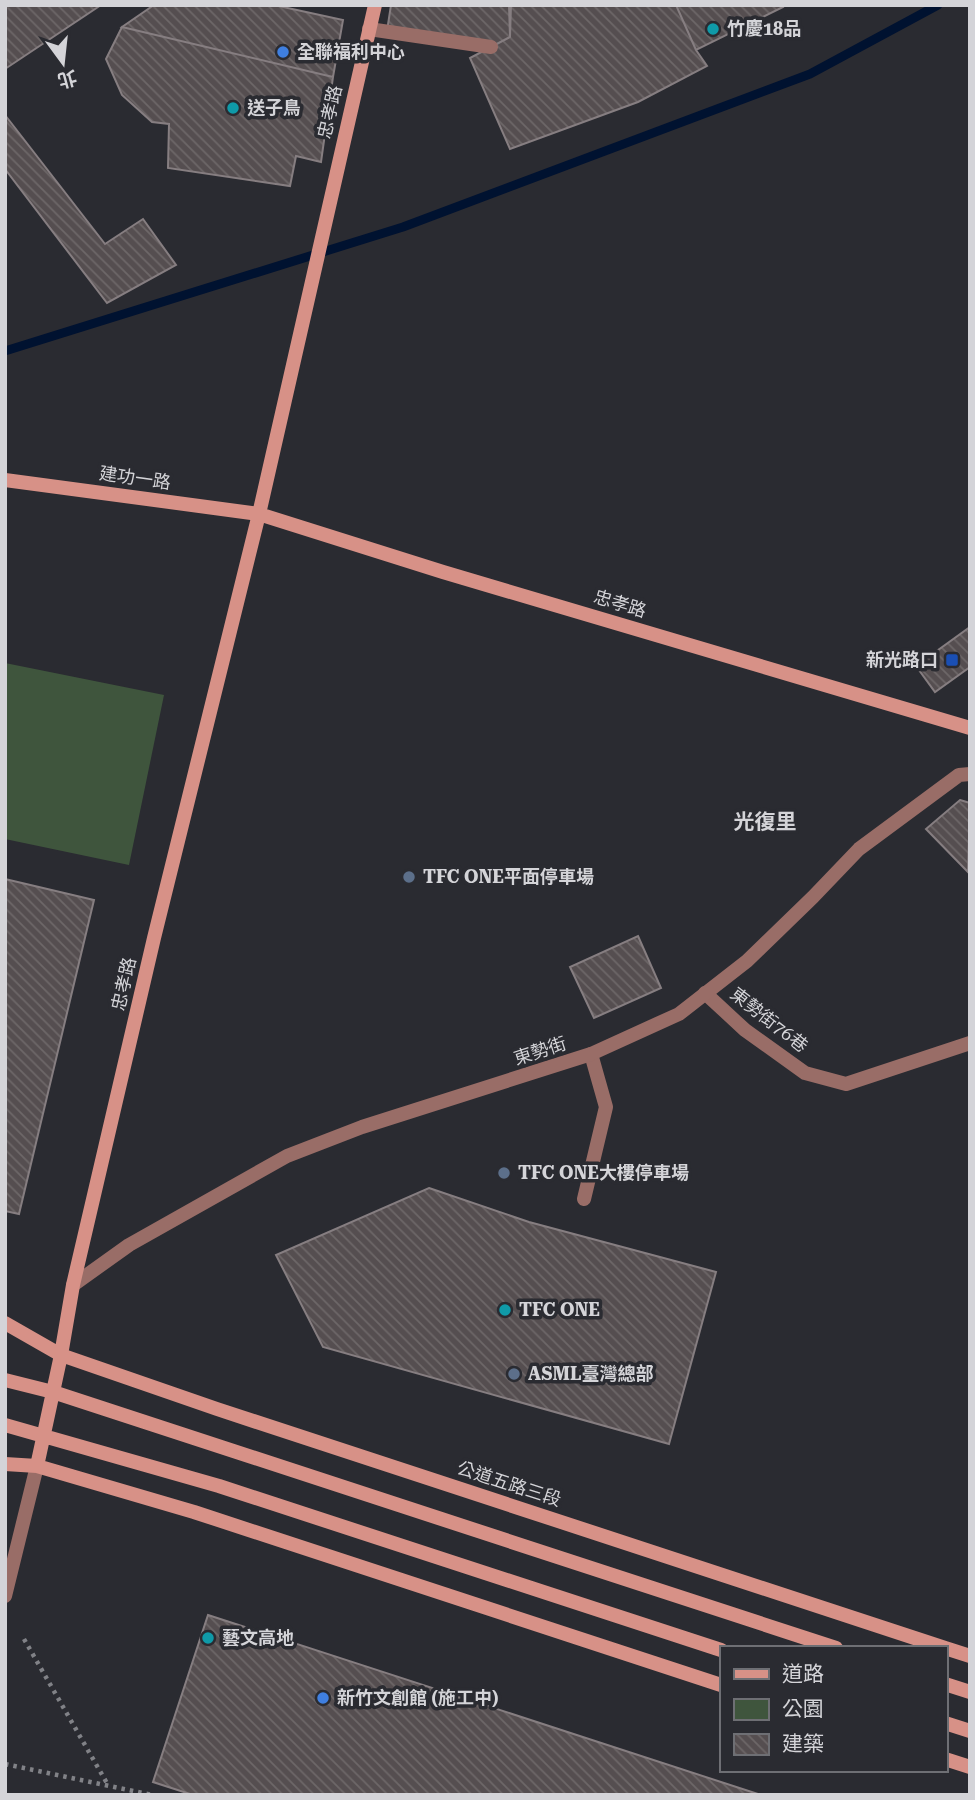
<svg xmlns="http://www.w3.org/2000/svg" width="975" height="1800" viewBox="0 0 975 1800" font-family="'Roboto Serif','Noto Sans TC',serif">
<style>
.green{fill:#3f553d}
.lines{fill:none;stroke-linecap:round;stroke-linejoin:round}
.stream{stroke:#001230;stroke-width:9}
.building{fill:url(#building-back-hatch);stroke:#867e81;stroke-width:2}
.path{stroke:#818287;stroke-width:4.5;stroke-dasharray:3.5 5;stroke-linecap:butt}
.lane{stroke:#996d67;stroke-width:14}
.street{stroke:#996d67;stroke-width:14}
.secondary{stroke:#d79187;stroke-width:14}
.culture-dot{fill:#0f9aa8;stroke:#2a2b31;stroke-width:2.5}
.shop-dot{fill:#3f7fe0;stroke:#2a2b31;stroke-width:2.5}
.transit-dot{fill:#1a4fb4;stroke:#2a2b31;stroke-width:2.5}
.service-dot{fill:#5c6f8a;stroke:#2a2b31;stroke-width:2.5}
.labels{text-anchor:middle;stroke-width:7;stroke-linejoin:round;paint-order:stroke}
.poi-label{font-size:18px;font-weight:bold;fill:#d4d4d8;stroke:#2a2b31;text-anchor:start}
.street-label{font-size:18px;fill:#d4d4d8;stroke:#2a2b31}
.quarter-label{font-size:21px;font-weight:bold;fill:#d4d4d8;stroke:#2a2b31}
</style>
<defs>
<pattern id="building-back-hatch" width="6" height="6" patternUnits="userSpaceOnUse" patternTransform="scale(1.75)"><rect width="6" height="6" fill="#554e50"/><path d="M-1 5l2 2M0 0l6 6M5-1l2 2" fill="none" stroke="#6d6768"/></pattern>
</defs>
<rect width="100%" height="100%" fill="#2a2b31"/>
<path class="green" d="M5 663 164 695 129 865 5 839Z"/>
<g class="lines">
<path class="stream" d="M5 351 403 227 810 74 938 5"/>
</g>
<path class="building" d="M5 5H101L5 69Z
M154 5H274L343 20 333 77 122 27Z
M391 5H511L510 37 491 47 387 31Z
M509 5H676L696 50 707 66 638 102 510 149 470 58 510 37Z
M676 5H782L783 7 696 50Z
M122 27 333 77 321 162 296 156 290 186 168 168 169 124 152 122 122 95 106 59Z
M5 115 105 244 143 219 176 265 107 303 5 169Z
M970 627V667L935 692 916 666Z
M960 800 970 803 968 872 926 829Z
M5 879 94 900 19 1214 5 1211Z
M638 936 661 988 594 1018 570 967Z
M429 1188 529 1222 716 1272 669 1444 323 1347 276 1255Z
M208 1615 761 1795H193L153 1782Z"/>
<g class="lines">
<path class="path" d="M24 1639 108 1785
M5 1764 152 1795"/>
<path class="lane" d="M369 29 491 47
M705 993 745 1030 805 1073 846 1084 970 1043
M584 1199 606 1107 591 1054"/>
<path class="street" d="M73 1285 129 1245 287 1156 362 1127 591 1054 679 1014 747 961 813 897 859 849 959 775 970 774
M5 1596 37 1466"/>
<path class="secondary" d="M5 480 259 514 443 572 970 728
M5 1323 61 1355 217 1409 945 1648
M5 1380 53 1392 836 1648
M5 1425 219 1486 721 1650
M5 1464 37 1466 194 1512 721 1685
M37 1466 61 1355 73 1285 154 938 259 514 375 5
M945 1648 970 1656
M945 1684 970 1692
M945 1723 970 1731
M945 1759 970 1767"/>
</g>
<g class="culture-dot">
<circle cx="713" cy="29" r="7"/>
<circle cx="233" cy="108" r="7"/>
<circle cx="505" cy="1310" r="7"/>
<circle cx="208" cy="1638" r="7"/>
</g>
<g class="shop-dot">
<circle cx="283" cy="52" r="7"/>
<circle cx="323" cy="1698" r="7"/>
</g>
<rect class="transit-dot" x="945" y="653" width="14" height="14" rx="3.5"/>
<g class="service-dot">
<circle cx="409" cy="877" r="7"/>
<circle cx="504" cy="1173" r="7"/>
<circle cx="514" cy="1374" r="7"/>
</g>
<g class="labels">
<g class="poi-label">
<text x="727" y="35">竹慶18品</text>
<text x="297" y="58">全聯福利中心</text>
<text x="247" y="114">送子鳥</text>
<text x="938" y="666" text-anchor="end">新光路口</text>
<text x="423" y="883">TFC ONE平面停車場</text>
<text x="518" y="1179">TFC ONE大樓停車場</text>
<text x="519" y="1316">TFC ONE</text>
<text x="528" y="1380">ASML臺灣總部</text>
<text x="222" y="1644">藝文高地</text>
<text x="337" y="1704">新竹文創館 (施工中)</text>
</g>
<g class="street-label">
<text transform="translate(330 112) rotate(-77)" y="6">忠孝路</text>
<text transform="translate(135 478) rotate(8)" y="6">建功一路</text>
<text transform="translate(620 604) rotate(17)" y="6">忠孝路</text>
<text transform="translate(124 984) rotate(-77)" y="6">忠孝路</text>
<text transform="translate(769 1020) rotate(38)" y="6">東勢街76巷</text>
<text transform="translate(540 1051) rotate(-18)" y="6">東勢街</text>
<text transform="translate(509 1484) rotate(18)" y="6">公道五路三段</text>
</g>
<g class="quarter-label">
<text x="765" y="829">光復里</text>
</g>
</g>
<rect width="975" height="1800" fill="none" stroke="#d4d4d8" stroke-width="14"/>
<rect x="720" y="1646" width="228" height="126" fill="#2a2b31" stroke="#6e6f74" stroke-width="2"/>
<rect x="734" y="1669" width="35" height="10" fill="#d79187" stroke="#6e6f74" stroke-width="2"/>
<text x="782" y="1681" font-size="21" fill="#d4d4d8">道路</text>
<rect x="734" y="1699" width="35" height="21" fill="#3f553d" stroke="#6e6f74" stroke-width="2"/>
<text x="782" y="1716" font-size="21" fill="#d4d4d8">公園</text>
<rect x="734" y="1734" width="35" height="21" fill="url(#building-back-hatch)" stroke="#6e6f74" stroke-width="2"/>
<text x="782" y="1751" font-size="21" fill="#d4d4d8">建築</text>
<g transform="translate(63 63) rotate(165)" stroke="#2a2b31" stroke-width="5" paint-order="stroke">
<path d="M0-5L12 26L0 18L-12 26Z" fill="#d4d4d8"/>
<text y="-10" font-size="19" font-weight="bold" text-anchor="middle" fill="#d4d4d8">北</text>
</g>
</svg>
